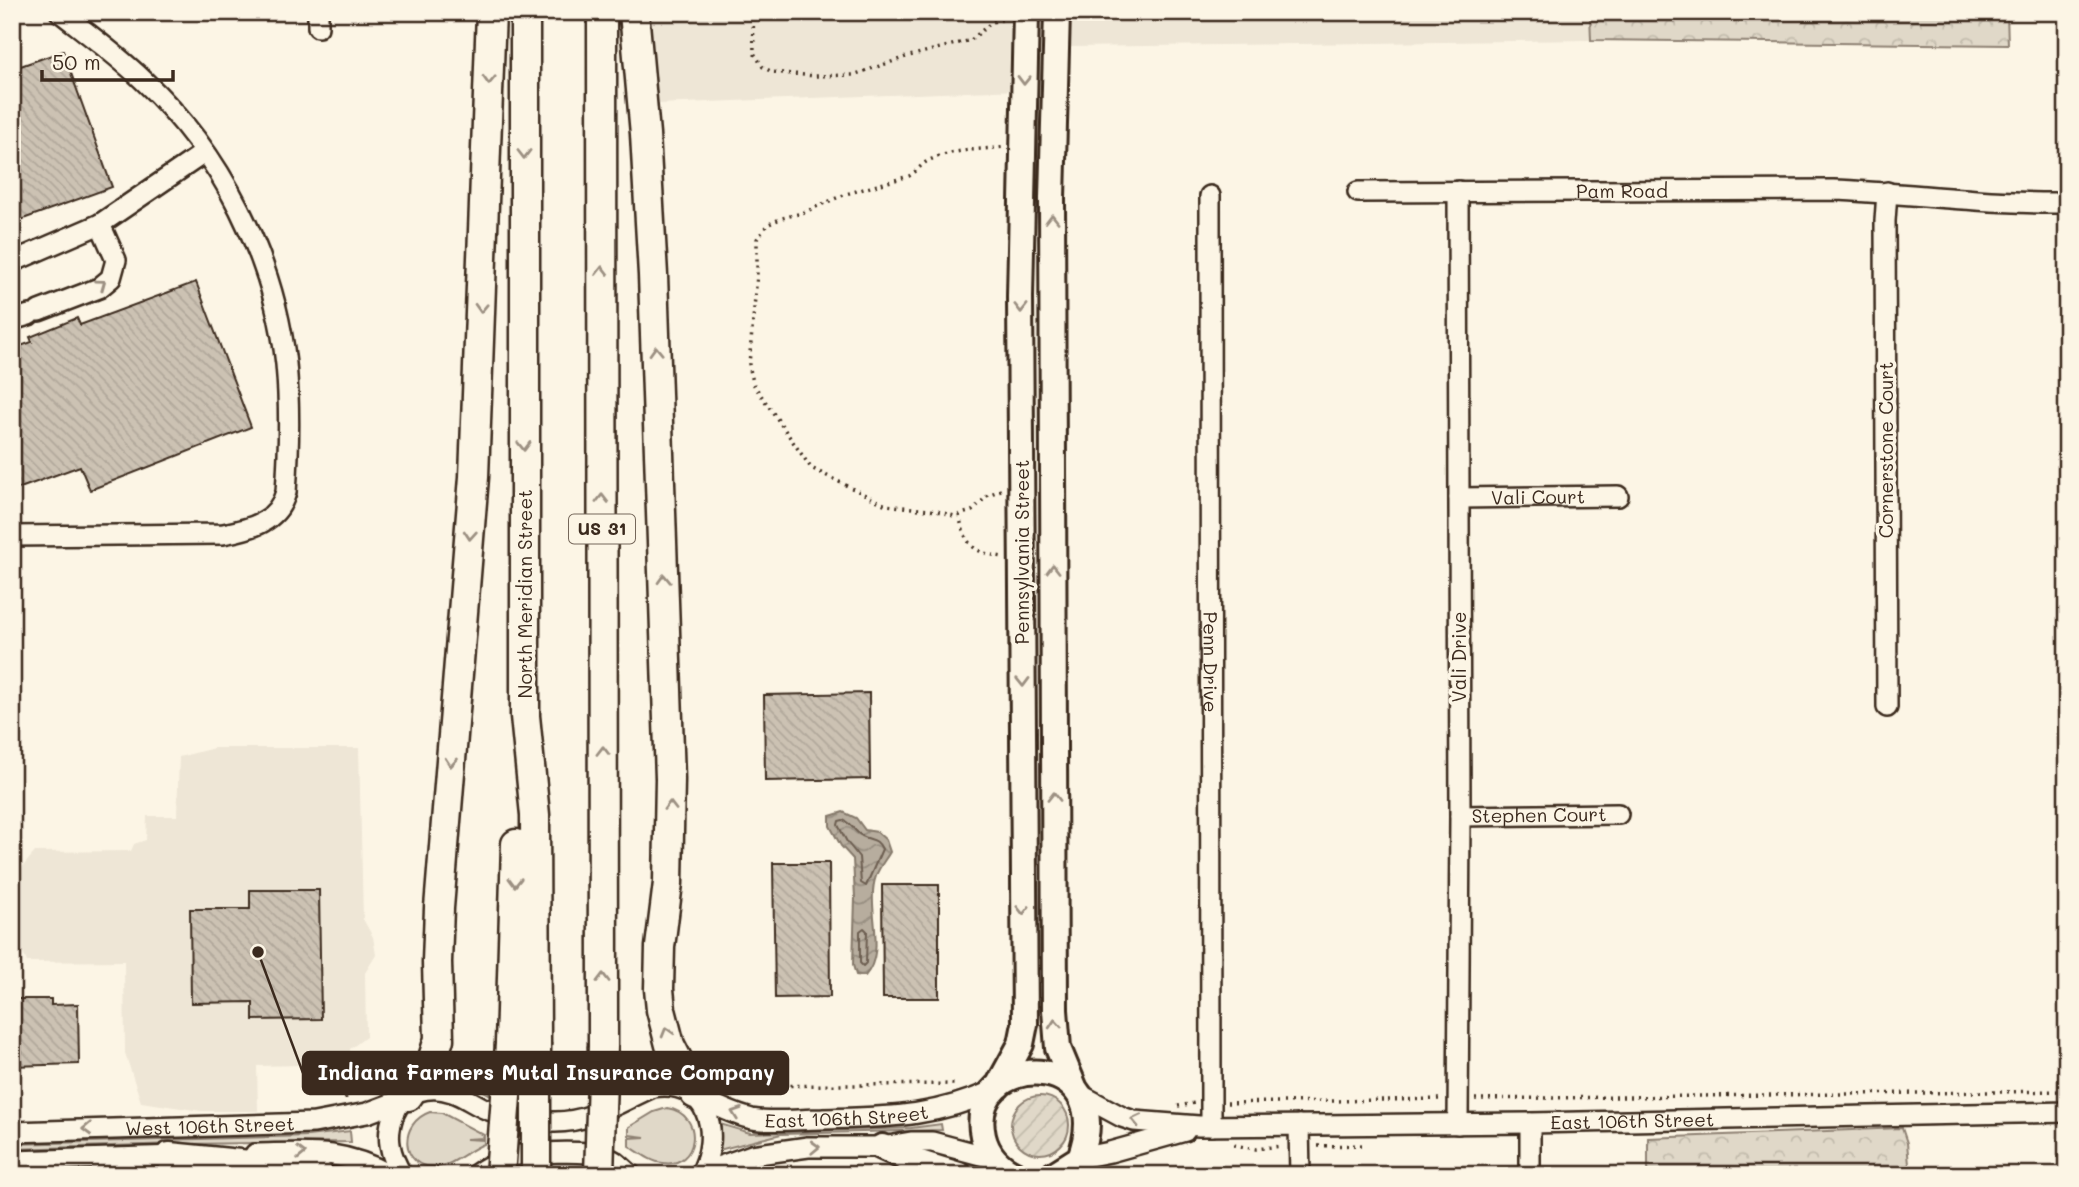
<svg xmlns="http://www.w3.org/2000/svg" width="2079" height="1187" viewBox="0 0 2079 1187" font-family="Mali,sans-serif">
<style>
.built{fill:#eee6d6}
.grass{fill:#e0d8c8;stroke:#8e8173;stroke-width:2}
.forest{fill:url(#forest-crowns);stroke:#8e8173;stroke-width:2}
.garden{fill:url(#garden-furrows);stroke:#8e8173;stroke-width:2}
.water{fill:url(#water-waves);stroke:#85796b;stroke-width:2}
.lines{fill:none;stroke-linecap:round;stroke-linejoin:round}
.shore{stroke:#6d5e51;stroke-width:2}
.building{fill:url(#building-back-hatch);stroke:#3b2a1e;stroke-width:2}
.minor-casing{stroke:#3b2a1e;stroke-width:24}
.major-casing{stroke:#3b2a1e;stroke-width:30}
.highway-casing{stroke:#3b2a1e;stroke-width:33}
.path{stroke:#3b2a1e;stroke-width:3.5;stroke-dasharray:2 5;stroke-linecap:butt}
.minor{stroke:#fcf5e5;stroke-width:19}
.major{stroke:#fcf5e5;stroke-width:24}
.highway{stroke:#fcf5e5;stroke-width:28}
.highway-bridge-casing{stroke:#3b2a1e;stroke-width:33;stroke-linecap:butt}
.highway-bridge{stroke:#fcf5e5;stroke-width:28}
.oneway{stroke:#9c9082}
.labels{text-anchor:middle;stroke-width:7;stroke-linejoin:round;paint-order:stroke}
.shield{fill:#fcf5e5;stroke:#75675a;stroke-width:2}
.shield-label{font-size:18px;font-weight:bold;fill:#3b2a1e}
.street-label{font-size:19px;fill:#3b2a1e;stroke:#fcf5e5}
.leader{fill:none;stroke:#3b2a1e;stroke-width:2.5}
.callout-dot{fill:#3b2a1e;stroke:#fcf5e5;stroke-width:2.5}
.callout{fill:#3b2a1e;stroke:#3b2a1e;stroke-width:2.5}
.callout-label{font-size:21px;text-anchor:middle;font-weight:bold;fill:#fff}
</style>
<defs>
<pattern id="forest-crowns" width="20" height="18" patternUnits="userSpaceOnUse" patternTransform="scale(1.75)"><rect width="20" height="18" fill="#e0d8c8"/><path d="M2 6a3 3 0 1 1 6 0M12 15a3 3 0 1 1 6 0" fill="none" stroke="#c1baab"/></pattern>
<pattern id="garden-furrows" width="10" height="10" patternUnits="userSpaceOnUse" patternTransform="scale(1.75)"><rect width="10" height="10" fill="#e0d8c8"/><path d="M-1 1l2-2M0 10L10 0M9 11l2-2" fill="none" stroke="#c1baab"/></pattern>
<pattern id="water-waves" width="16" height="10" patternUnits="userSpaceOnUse" patternTransform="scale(1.75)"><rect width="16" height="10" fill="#b7ad9e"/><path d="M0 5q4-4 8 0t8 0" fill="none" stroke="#968d80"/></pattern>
<pattern id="building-back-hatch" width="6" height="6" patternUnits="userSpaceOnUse" patternTransform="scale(1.75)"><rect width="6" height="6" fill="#ccc2b3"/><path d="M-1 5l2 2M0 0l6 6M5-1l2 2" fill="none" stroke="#b0a79a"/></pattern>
</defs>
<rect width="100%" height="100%" fill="#fcf5e5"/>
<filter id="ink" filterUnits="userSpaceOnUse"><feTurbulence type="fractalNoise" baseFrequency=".0143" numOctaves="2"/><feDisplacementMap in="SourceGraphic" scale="14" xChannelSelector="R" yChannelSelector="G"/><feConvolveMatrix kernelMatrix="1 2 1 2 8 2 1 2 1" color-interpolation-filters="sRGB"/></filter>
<g filter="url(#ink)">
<path class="built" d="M650 12H1590L1591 40 1070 47 1069 88 657 104Z
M214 748H359L363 919 373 937 376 955 365 973 366 1037 350 1049 351 1064 257 1066 258 1111H201L141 1102 125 1053 124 961 27 962 17 940 18 872 35 852 131 851 134 844 146 840 147 816H177L179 757Z"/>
<path class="grass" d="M447 1060 482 1073H489V1094L462 1079 440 1074Z
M667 1108C706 1114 698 1169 663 1163 651 1162 639 1152 629 1146V1138L645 1137 629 1135V1127L654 1112Z
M430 1112 442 1113 484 1135V1138L466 1139 484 1140V1144C468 1150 452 1167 435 1167 400 1168 398 1123 430 1112Z
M720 1124 750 1133 911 1128 941 1124 942 1130 781 1134 719 1150Z
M350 1131 351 1142 177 1144 12 1149V1144L308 1136Z"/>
<path class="forest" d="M1590 12H2007L2008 45 1591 40Z
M1902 1128 1907 1143 1910 1175H1648V1138Z"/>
<path class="garden" d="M1011 1125a29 29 0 1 1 58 0a29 29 0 1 1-58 0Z"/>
<path class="water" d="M843 812 856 818 865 830 877 832 886 840 890 852C886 859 879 867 876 876 865 907 888 951 865 976L856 975 853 965 855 898 853 859 841 846 830 826V816Z"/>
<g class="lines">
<path class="shore" d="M843 820C852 824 855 832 862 836 872 841 877 838 882 849L866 886 861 883 859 857 847 842 838 825 839 821Z
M864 928 867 931 866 963 863 966 860 963V931Z"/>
</g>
<path class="building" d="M63 51 112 187 12 223V69Z
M196 282 251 427 90 490 80 466 12 491V349L32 342 30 337 77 318 80 325Z
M869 693 870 779 765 781 764 695Z
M773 863H829L830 997 775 998Z
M882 885H939V998H883Z
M250 890H319L321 1019 253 1020V1002L191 1003 190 909H250Z
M13 999H51V1005L78 1004 79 1064 12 1066Z"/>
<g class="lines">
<g class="minor-casing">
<g id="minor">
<path d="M318 12V27"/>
<path id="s1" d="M1358 192 1833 190C1912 193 1988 204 2067 203"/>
<path id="s2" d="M1210 196 1211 1126"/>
<path d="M12 262 100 224 204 153"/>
<path d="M39 311 99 288 111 278 116 260 100 224"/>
<path d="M12 320 29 315"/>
<path id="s3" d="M1459 498 1618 496"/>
<path d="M12 536 223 534C251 529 278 522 286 492 289 450 290 406 286 364 274 257 221 153 143 80 117 55 88 34 60 12"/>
<path d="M1887 707 1885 221 1887 192"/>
<path id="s4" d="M1460 816 1618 814"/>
<path id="s5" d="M1079 1094 1122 1117 1134 1121 1199 1126 1530 1123 2067 1112"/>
<path id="s6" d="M697 1097C716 1105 733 1115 752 1119 775 1123 799 1119 822 1119 888 1117 932 1118 995 1090"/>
<path d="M1530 1123V1175"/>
<path d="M1458 1124 1460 816 1458 191"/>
<path d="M1299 1125 1300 1175"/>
<path id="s7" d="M12 1132 314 1123 367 1113 404 1099"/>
<path d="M255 1154C309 1153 340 1148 390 1175"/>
<path d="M1080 1158 1110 1152 1185 1131"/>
<path d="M12 1161 179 1156"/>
<path d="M701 1173 752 1155 808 1147H882L911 1142H932L992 1158"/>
<path d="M402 1175C390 1155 385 1136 394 1114 403 1091 430 1084 452 1092 464 1096 474 1104 486 1109 507 1117 531 1122 553 1122 590 1123 621 1101 653 1087 708 1078 723 1134 700 1175"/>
<path d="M475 1175C486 1167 497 1161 510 1157 528 1152 587 1150 604 1156 615 1159 622 1168 631 1175"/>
</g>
</g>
<g class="major-casing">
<path id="major" d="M1057 12 1052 198 1055 1010 1058 1048 1075 1089
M998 1086 1021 1044 1025 1024 1020 297 1026 12
M882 1147 910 1160 959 1175
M1017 1175C1000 1168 987 1154 983 1136 964 1050 1121 1046 1080 1158L1053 1175"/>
</g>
<g class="highway-casing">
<path id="highway" d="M525 12V716L535 815 536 1043
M602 12 603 1046
M634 12 645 134 653 275 670 779 668 883 660 947 659 989 661 1010 670 1045 695 1094
M510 1044 516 844
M408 1096 433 1058 439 1039 437 962 439 908 474 477 491 12
M169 1157 290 1169 319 1175"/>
</g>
<path class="path" d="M753 12 754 53 763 67 772 72 815 76 853 75 909 56 971 40 992 22 1006 19
M1001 490 988 495 972 511 954 516 937 511 886 505 811 468 754 385 751 374 749 364 757 275V239L767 225 782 218 802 213 846 194 909 176C916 172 920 166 926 162 949 149 978 150 1004 147
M959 515C966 546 972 552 1003 557
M454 1058 487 1069
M624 1066H640L654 1061
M557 1067H581
M710 1073 729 1085 742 1086 958 1084
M346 1099 345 1096 379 1084 394 1073
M1475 1099 2067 1091
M1227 1103 1440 1099
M1178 1106 1195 1103
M1234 1145 1256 1149 1282 1146
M1318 1146 1366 1145"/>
<use href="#minor" class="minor"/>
<use href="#major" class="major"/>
<use href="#highway" class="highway"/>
<g class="highway-bridge-casing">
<path id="highway-bridge" d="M536 1043V1175
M500 1175 510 1044
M599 1175 603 1046"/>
</g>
<use href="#highway-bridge" class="highway-bridge"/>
</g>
<defs><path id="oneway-chevron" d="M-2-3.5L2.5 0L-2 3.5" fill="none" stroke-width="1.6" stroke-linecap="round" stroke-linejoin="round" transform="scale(1.75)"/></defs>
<g class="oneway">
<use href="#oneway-chevron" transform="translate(489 80) rotate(92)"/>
<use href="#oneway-chevron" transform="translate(1024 80) rotate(91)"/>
<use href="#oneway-chevron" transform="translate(524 154) rotate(90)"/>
<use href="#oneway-chevron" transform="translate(1052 219) rotate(-90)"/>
<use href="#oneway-chevron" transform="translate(602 271) rotate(-90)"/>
<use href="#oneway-chevron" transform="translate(101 284) rotate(-36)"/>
<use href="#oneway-chevron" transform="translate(481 308) rotate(92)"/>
<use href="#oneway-chevron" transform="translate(1021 308) rotate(90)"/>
<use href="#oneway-chevron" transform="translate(656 351) rotate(-92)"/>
<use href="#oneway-chevron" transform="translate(524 446) rotate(89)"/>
<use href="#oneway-chevron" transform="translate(602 499) rotate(-90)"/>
<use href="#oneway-chevron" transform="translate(470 535) rotate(94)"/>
<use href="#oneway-chevron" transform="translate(1053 569) rotate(-90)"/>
<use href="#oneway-chevron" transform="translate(664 579) rotate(-92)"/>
<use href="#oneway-chevron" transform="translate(1023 682) rotate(89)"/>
<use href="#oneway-chevron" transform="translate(603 751) rotate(-90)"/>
<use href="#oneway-chevron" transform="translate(451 762) rotate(95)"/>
<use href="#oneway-chevron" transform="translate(1054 797) rotate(-90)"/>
<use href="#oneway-chevron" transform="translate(670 806) rotate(-90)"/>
<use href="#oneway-chevron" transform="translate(515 882) rotate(91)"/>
<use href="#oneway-chevron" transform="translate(1023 910) rotate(90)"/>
<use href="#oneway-chevron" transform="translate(603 978) rotate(-90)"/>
<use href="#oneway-chevron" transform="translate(1055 1024) rotate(-94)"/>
<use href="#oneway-chevron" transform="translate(667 1032) rotate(-106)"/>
<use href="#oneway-chevron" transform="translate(736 1113) rotate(-161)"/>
<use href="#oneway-chevron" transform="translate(1136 1120) rotate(-167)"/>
<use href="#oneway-chevron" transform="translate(87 1129) rotate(178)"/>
<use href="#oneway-chevron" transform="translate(815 1147) rotate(-2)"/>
<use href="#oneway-chevron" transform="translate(301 1153) rotate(-1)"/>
</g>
</g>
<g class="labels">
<rect class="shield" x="569" y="514.5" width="66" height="29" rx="5"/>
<g class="shield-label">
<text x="602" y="535">US 31</text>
</g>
<g class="street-label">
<text dy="7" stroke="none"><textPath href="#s1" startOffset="264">Pam Road</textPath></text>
<text transform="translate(1886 450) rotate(-90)" y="7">Cornerstone Court</text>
<text dy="7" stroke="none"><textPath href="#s3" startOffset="79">Vali Court</textPath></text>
<text transform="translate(1022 552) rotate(-90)" y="7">Pennsylvania Street</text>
<text transform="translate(525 594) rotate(-90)" y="7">North Meridian Street</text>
<text transform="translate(1459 657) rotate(-90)" y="7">Vali Drive</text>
<text dy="7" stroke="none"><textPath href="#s2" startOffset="466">Penn Drive</textPath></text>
<text dy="7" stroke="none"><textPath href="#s4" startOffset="79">Stephen Court</textPath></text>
<text dy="7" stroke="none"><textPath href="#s6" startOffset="154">East 106th Street</textPath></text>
<text dy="7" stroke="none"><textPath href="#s5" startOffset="560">East 106th Street</textPath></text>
<text dy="7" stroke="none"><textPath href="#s7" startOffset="198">West 106th Street</textPath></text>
</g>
</g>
<path class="leader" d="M258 952L303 1073"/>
<circle class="callout-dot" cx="258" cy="952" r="7"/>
<rect class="callout" x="303" y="1052" width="485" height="42" rx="7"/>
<g class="callout-label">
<text x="546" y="1080">Indiana Farmers Mutal Insurance Company</text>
</g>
<rect width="2079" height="1187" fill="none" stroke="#fcf5e5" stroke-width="42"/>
<rect x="21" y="21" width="2037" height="1145" fill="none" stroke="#3b2a1e" stroke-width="2.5" filter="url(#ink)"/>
<path d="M42 70v10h131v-10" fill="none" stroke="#3b2a1e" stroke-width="3.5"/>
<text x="52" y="70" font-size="21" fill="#3b2a1e" stroke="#fcf5e5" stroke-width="5" paint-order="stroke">50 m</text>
</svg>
